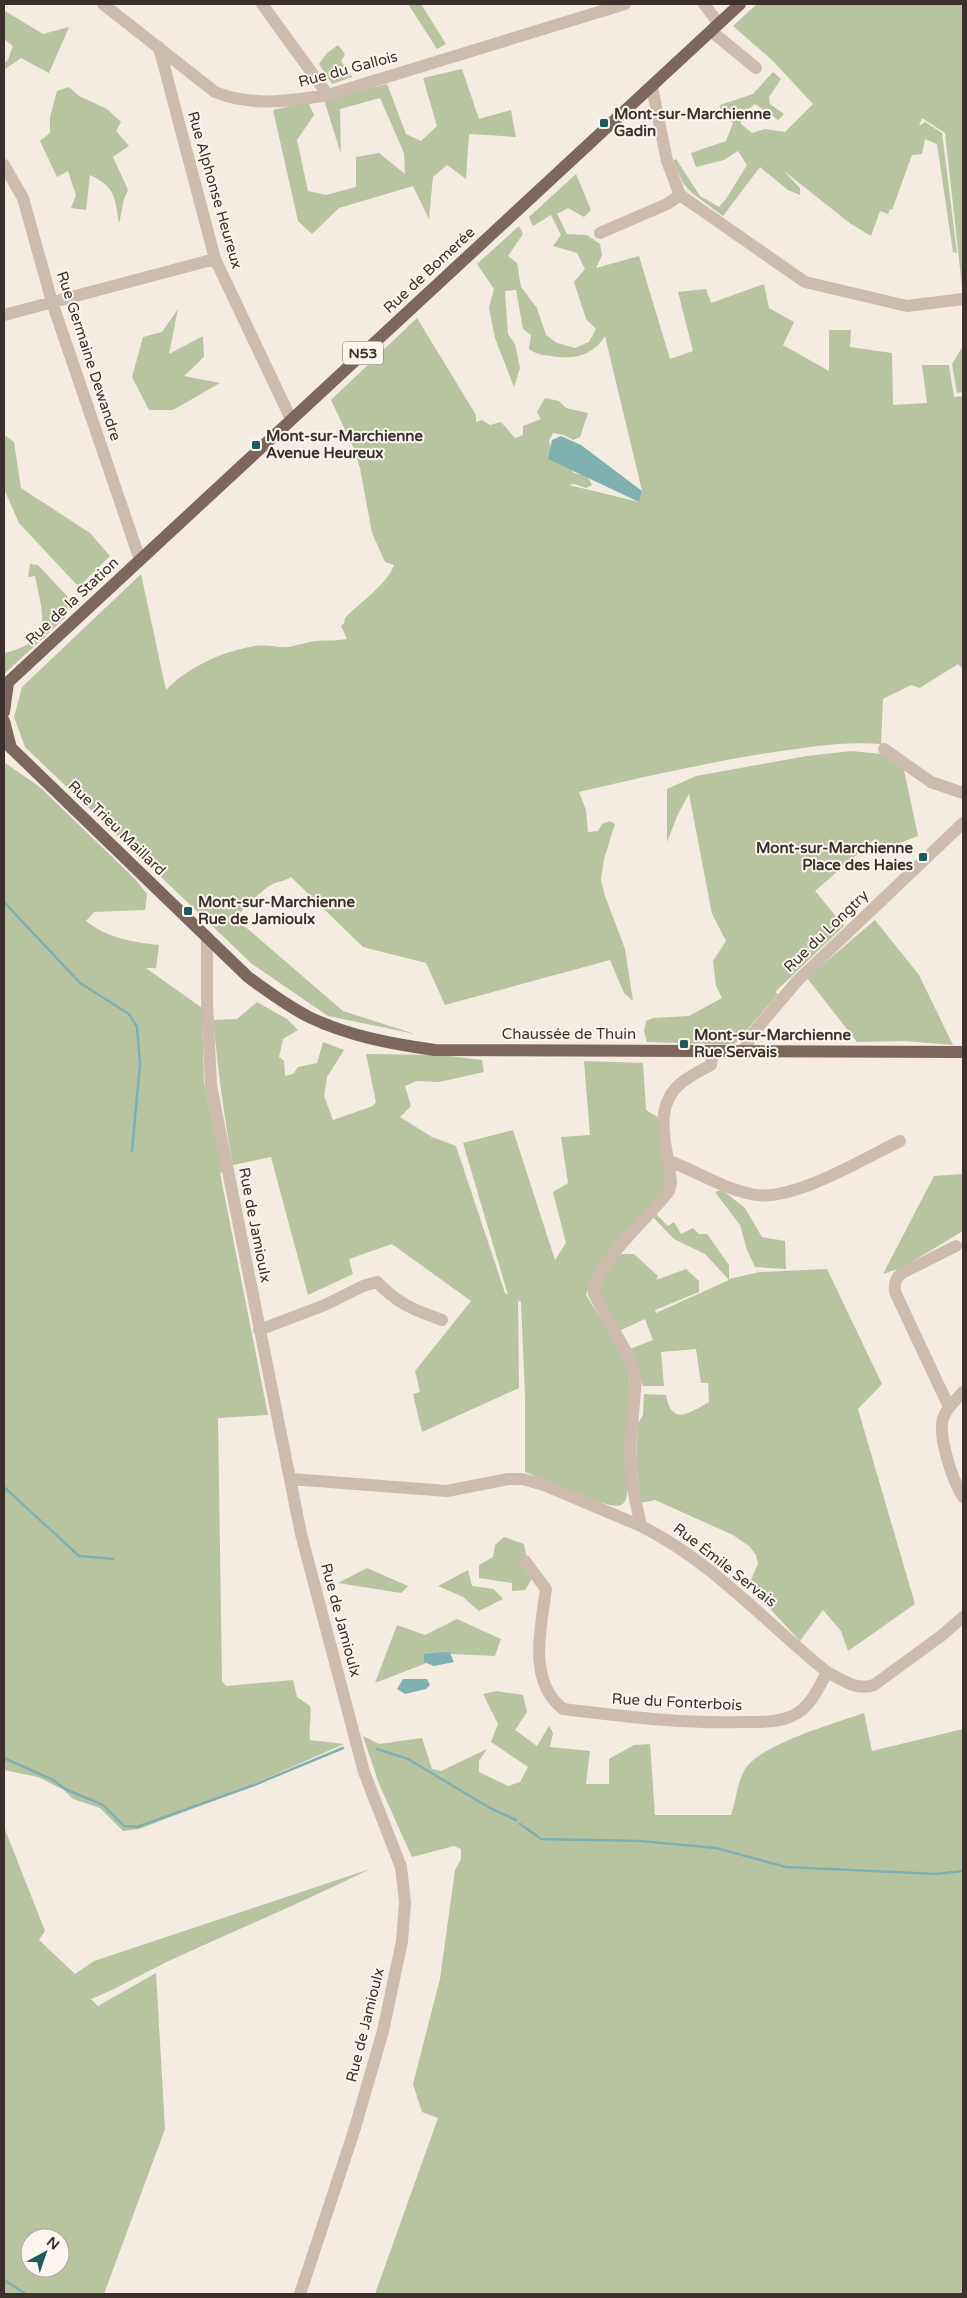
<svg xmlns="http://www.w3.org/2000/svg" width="967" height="2298" viewBox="0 0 967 2298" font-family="'Varela Round',sans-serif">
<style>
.green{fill:#b8c4a0;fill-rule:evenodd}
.water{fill:#7fb0b2}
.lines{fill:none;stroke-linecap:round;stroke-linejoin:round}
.stream{stroke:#7fb0b2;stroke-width:2.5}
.minor{stroke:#cdbbac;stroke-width:12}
.major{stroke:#7d675c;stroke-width:12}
.poi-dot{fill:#1f5a5e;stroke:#fbf5ee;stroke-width:2}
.labels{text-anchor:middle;stroke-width:4;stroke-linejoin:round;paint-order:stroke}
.shield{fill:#fbf5ee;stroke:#756b66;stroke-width:1}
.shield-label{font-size:14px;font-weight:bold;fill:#3b302b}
.street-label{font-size:15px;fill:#3b302b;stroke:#fbf5ee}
.poi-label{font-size:15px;font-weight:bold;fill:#3b302b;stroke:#fbf5ee;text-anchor:start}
</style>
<rect width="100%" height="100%" fill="#f4ebe1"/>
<path class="green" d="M408 4H421L446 44 437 49Z
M757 4H963V295L945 133 922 118 919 126 925 122 942 133 957 253 953 252 937 144 925 139 922 154 912 155 892 210 890 209 888 214 880 211 871 236 851 224 784 171 800 188V195L788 190 760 167 723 216 692 193 683 183 673 161 676 159 700 196 719 207 726 199 747 165 738 151 724 160 696 167 691 153 726 141 733 123 721 115 720 105 753 94 773 72 781 79 769 97 770 104 784 114 778 120 755 104 741 115V124L752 133 765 129 785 132 813 104 772 60 733 26Z
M5 11 43 34 69 27 49 73 21 58 4 70V63L8 60 13 46 4 39V13Z
M338 45 345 54 341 61 352 77 332 84 319 64 327 53Z
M462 69 479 119 511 110 516 137 469 134 466 179 447 165 433 177 429 219 413 186 339 208 312 234 298 221 273 110 308 102 314 115 297 140 308 191 326 195 356 187V157L379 153 405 174 404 153 380 98 340 109 341 154 324 100 387 84 406 134 421 141 437 126 423 78Z
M69 87 79 96 107 109 121 122 116 131 129 146 113 157 128 190 124 199 119 224C115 198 116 187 90 175L86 210 71 208 76 195 68 171 57 177 40 141 50 133V117L57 91Z
M576 174 591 210 584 217 568 208 557 214 567 234 587 235 600 244 602 255 596 268 639 256 670 359 693 351 678 292 706 289 711 303 764 284 769 308 794 322 783 345 829 371V330H851L850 347 892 353 893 405 927 403 922 365H949L954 397 963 396V669L958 664 920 688 911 685 883 699 881 744C844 741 810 747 774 752 708 762 644 777 579 792L586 810 588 832 598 831 602 824 610 821 615 824 604 859 601 880 605 896 625 949 633 1001 624 993 610 960 445 1005 426 963 363 947 291 877C285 881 279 881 273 884 262 889 244 909 235 918L343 1011 415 1034 328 1016 252 964 25 747 14 717 22 687 141 574 166 690C188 667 223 651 255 646 266 644 278 648 289 647 298 645 307 642 316 641 327 640 336 641 347 639L341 626 344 623 345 618C359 603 387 585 394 565L385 562 372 533 360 468 354 449 331 400 417 318 476 415V422L482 420 490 425 501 422 515 438 523 435V426L541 419 537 412 545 398 559 401 566 408 588 413 580 437 573 440 564 435 553 433 549 441 552 450 548 456C555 465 568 463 574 473L587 476 592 485 586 488 574 484 569 485 639 502 642 491 605 336C593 356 573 360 551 356 542 355 536 354 529 349L531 335 523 329 516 290 505 291 508 334 515 344 520 368 514 387 495 338 489 308 494 289 477 264 519 226 523 234 508 256 517 263 521 287 537 308 546 335 557 343 575 348 589 342 596 329 586 319 574 282 585 269 577 253 553 246 561 235 551 215 533 226 529 217Z
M178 309 169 354 203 336 204 357 184 376 220 383 173 410H149L132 377 143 337 162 332Z
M963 346V392L957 393 952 364Z
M4 435 14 442 21 488 90 533 110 556C101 565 92 573 84 582L86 586 95 585 121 563 96 587 90 589 76 584 19 523 4 489Z
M30 564 38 565 67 596 69 602 65 618 4 674V653C55 641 43 617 35 576L28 577Z
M851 751 883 754 904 770 918 836 887 848 875 839 815 891 844 926 775 992 778 994 734 1045 647 1042 644 1031 646 1021 653 1018 689 1016 722 998 716 986 713 961 726 941 712 914 689 794 678 814 667 842V789L696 776 807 756Z
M4 762 41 788 136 880 147 894 145 910 94 912 86 921C107 938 132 942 159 945L156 968H146L202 1008 204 1082 223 1172 220 1173 268 1415 218 1418 222 1681 226 1686 293 1680 297 1697 310 1706C312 1718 308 1728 310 1740L344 1744 231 1794 139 1829 123 1831 100 1808 73 1799 64 1790 38 1777 4 1770Z
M875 920 919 975 953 1045 905 1041 857 1042 807 978Z
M257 1002 287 1019 298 1030 283 1039 279 1057 284 1061 285 1076 293 1074 298 1067 317 1063 323 1042 344 1050 327 1077 324 1096 333 1120 373 1106 376 1102 366 1054 440 1055 482 1060 484 1072 439 1082 417 1081 405 1086 411 1106 400 1117 432 1137 456 1146 505 1293 508 1295 463 1143 513 1130 555 1260 566 1243 553 1192 568 1183 561 1137 590 1135 584 1061 643 1063 646 1110 659 1118 668 1185 597 1271 586 1295 630 1364 628 1484C627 1491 628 1502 621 1505 609 1511 540 1478 525 1472V1395L521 1302 515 1299 518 1301 519 1388 422 1432 413 1394 420 1392 415 1371 471 1301 392 1244 349 1259 353 1274 308 1295 271 1157 233 1165C224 1117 218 1069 213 1020L237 1019Z
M963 1174V1231L903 1267 883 1274 934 1176Z
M722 1190 745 1208 762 1237 785 1241 786 1269 755 1267 747 1250 740 1225 715 1192Z
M655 1213 668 1226 674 1222 681 1234 693 1228 699 1234H707L729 1265V1279L760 1272 827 1269 882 1384 858 1409 915 1604 848 1651 841 1631 823 1610 800 1641 773 1612 750 1582 758 1564 756 1555 749 1546 733 1535 655 1500 640 1503 636 1459 638 1423 643 1415 644 1394 666 1395C672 1427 689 1413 709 1402L708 1383H701L696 1349 661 1352 664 1386H643L630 1349 653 1340 645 1319 617 1332 600 1302V1282L619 1254H634L658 1276 656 1280 686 1269 699 1281V1292L655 1310 656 1313 729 1280 705 1254 674 1239 652 1216Z
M504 1537 524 1544 531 1580 525 1590 512 1591V1583L479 1578V1565L493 1557 495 1545Z
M367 1568 408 1586 401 1593 338 1583Z
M468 1570 472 1586 494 1589 503 1599 479 1611 463 1597 438 1586Z
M457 1619 501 1639 495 1656 450 1654 375 1683 397 1625 425 1635Z
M496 1691 523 1695 527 1712 515 1730 537 1746 549 1726 553 1733 550 1747 590 1751 586 1784H609V1759L634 1745 650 1744 655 1815H731C736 1801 737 1784 744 1771 757 1745 836 1723 864 1713L872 1751 963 1729V2294H375L438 2118 422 2112 413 2084 440 1979 455 1870 461 1859V1849L454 1846 412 1857 379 1784 363 1736 379 1744 422 1738 432 1769 441 1771 487 1749 479 1761V1772L508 1786 520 1782 528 1767 491 1742 498 1724 483 1694Z
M4 1827 45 1931 39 1940 75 1974 94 1961 370 1869C305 1901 239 1929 173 1959 145 1972 119 1988 91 1999L98 2006 156 1973 165 2129 104 2294H4ZM30 2238H60V2268H30Z"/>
<path class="water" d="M561 436 581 445 642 491 639 502 548 459 552 440Z
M443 1652 450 1653 454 1662 434 1666 424 1662V1654Z
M403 1679H427L430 1685 426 1689 405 1694 397 1689Z"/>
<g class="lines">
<path class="stream" d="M4 902 80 983 129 1014 137 1027 140 1064 132 1151
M4 1487 79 1556 113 1559
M377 1749 408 1759 490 1808 516 1820
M4 1758 53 1780 65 1789 103 1805 124 1826 137 1827 254 1785 343 1748
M520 1824 541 1839 640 1841 716 1848 786 1867 936 1874 963 1871
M4 2280 26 2294"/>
<path class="minor" d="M103 4 215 92C252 107 290 101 328 95L625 4
M262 4 328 95
M704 4 719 24
M711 31 756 68
M159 47 215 259 291 419
M652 87 667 161 680 195 805 282 907 306 963 299
M4 165 23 198 52 302 140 560
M600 233 667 204 680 195
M4 315 215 259
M884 749 931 782 963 793
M207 939V1003L211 1086 301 1534 364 1772 401 1867 405 1902 402 1941 383 2031 354 2131 300 2294
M713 1051 711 1065C701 1070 690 1076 681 1083 650 1109 669 1149 671 1183L669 1191C650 1217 594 1263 594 1294L630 1359 636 1378 630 1451 632 1484 641 1526C712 1561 766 1623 827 1672
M743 1051 753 1033 798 980 963 823
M669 1161C696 1171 722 1188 751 1194 790 1204 863 1159 900 1141
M259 1330 325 1305 363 1286 377 1282C398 1304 414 1310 442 1320
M963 1392C957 1399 948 1406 944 1416 936 1433 953 1481 963 1497
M949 1407 895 1292C894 1284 895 1278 902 1273L956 1246
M291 1479 447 1491 508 1479H522L544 1485 641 1526
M525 1561 546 1589C541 1627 527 1681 563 1709 622 1716 682 1724 742 1722 758 1722 777 1723 792 1716 809 1709 819 1688 827 1672 842 1680 857 1691 874 1685L941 1636 963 1617"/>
<path class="major" d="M4 686 740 4
M4 712 8 683
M4 721 11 748
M4 741 248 977C267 991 287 1006 309 1017 348 1036 392 1044 435 1050L963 1052"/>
</g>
<g class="poi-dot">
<rect x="599" y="118" width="10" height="10" rx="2.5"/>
<rect x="251" y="440" width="10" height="10" rx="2.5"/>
<rect x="918" y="852" width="10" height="10" rx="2.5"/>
<rect x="183" y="906" width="10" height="10" rx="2.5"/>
<rect x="679" y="1039" width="10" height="10" rx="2.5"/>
</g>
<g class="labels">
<rect class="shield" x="343" y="341.5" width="40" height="23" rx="4"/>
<g class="shield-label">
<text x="363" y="358">N53</text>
</g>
<g class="street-label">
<text transform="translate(348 69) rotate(-15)" y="5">Rue du Gallois</text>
<text transform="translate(215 190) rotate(74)" y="5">Rue Alphonse Heureux</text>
<text transform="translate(429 270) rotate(-43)" y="5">Rue de Bomerée</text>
<text transform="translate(89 356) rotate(72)" y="5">Rue Germaine Dewandre</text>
<text transform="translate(72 601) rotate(-43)" y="5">Rue de la Station</text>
<text transform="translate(117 828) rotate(44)" y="5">Rue Trieu Maillard</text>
<text transform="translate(826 931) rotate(-44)" y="5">Rue du Longtry</text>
<text x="569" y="1039">Chaussée de Thuin</text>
<text transform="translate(255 1225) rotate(79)" y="5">Rue de Jamioulx</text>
<text transform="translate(725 1565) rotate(38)" y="5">Rue Émile Servais</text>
<text transform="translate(341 1620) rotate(75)" y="5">Rue de Jamioulx</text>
<text transform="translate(677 1702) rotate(3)" y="5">Rue du Fonterbois</text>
<text transform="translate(365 2025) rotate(-76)" y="5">Rue de Jamioulx</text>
</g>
<g class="poi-label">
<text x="614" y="119">Mont-sur-Marchienne<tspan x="614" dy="17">Gadin</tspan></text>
<text x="266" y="441">Mont-sur-Marchienne<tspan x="266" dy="17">Avenue Heureux</tspan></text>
<text x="913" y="853" text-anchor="end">Mont-sur-Marchienne<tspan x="913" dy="17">Place des Haies</tspan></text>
<text x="198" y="907">Mont-sur-Marchienne<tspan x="198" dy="17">Rue de Jamioulx</tspan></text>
<text x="694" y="1040">Mont-sur-Marchienne<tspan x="694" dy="17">Rue Servais</tspan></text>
</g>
</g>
<rect width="967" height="2298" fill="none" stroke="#3b302b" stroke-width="10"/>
<g transform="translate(45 2253) rotate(40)"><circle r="24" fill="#fbf5ee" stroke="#aea6a0"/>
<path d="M0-4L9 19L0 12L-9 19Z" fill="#1f5a5e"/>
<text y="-8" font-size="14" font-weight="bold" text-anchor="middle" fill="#3b302b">N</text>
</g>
</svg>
